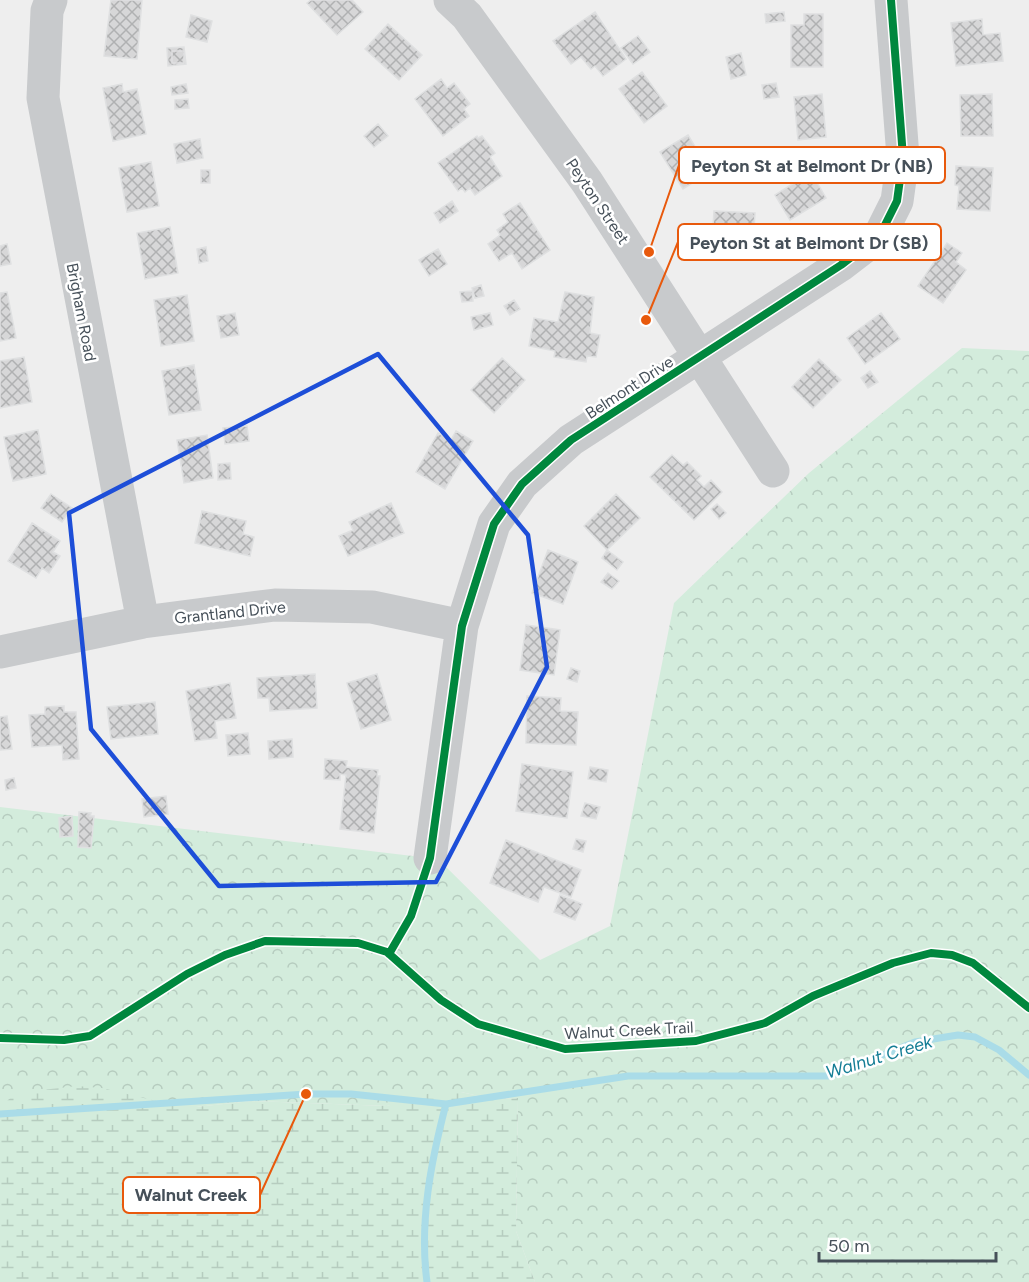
<svg xmlns="http://www.w3.org/2000/svg" width="1029" height="1282" viewBox="0 0 1029 1282" font-family="Figtree,sans-serif">
<style>
.forest{fill:url(#forest-crowns)}
.wetland{fill:url(#wetland-marsh)}
.lines{fill:none;stroke-linecap:round;stroke-linejoin:round}
.stream{stroke:#aadce8;stroke-width:7}
.building{fill:url(#building-cross-hatch);stroke:#dfe0e1;stroke-width:1.5}
.path{stroke:#b7c1be;stroke-width:4;stroke-dasharray:4.5 3;stroke-linecap:butt}
.minor{stroke:#c8cacc;stroke-width:33}
.cycleway-casing{stroke:#fff;stroke-width:11}
.cycleway{stroke:#00873e;stroke-width:8}
.marked{fill:none;stroke:#1d4ed8;stroke-width:4.5;stroke-linejoin:round}
.labels{text-anchor:middle;stroke-width:5;stroke-linejoin:round;paint-order:stroke}
.street-label{font-size:16px;fill:#465059;stroke:#fff}
.water-label{font-size:18px;font-style:italic;fill:#157e96;stroke:#fff}
.leader{fill:none;stroke:#e8590c;stroke-width:2}
.callout-dot{fill:#e8590c;stroke:#fff;stroke-width:2}
.callout{fill:#fff;stroke:#e8590c;stroke-width:2}
.callout-label{font-size:18px;text-anchor:middle;font-weight:bold;fill:#465059}
</style>
<defs>
<pattern id="forest-crowns" width="20" height="18" patternUnits="userSpaceOnUse" patternTransform="scale(1.5)"><rect width="20" height="18" fill="#d3ecdc"/><path d="M2 6a3 3 0 1 1 6 0M12 15a3 3 0 1 1 6 0" fill="none" stroke="#b6ccbf"/></pattern>
<pattern id="wetland-marsh" width="20" height="14" patternUnits="userSpaceOnUse" patternTransform="scale(1.5)"><rect width="20" height="14" fill="#d3ecdc"/><path d="M1 5h8M5 5V1M11 12h8M15 12V8" fill="none" stroke="#b6ccbf"/></pattern>
<pattern id="building-cross-hatch" width="8" height="8" patternUnits="userSpaceOnUse" patternTransform="scale(1.5)"><rect width="8" height="8" fill="#d7d7d8"/><path d="M0 0l8 8M0 8l8-8" fill="none" stroke="#b0b1b2"/></pattern>
</defs>
<rect width="100%" height="100%" fill="#eee"/>
<path class="forest" d="M962 348 1029 351V1282H535L516 1231 518 1098 492 1099 461 1092 387 1106 251 1101 196 1107H0V807L438 859 540 960 610 926 674 603 809 473Z"/>
<path class="wetland" d="M77 1086 102 1088 173 1105 196 1107 251 1101 387 1106 434 1092H461L492 1099 518 1098 516 1231 535 1282H0V1107L16 1093Z"/>
<g class="lines">
<path class="stream" d="M0 1114 306 1094H351L446 1104 628 1076H831L915 1042 958 1035 975 1037 999 1050 1029 1075
M427 1282C419 1223 431 1161 446 1104"/>
</g>
<path class="building" d="M111 0H142L137 59 104 56Z
M311 0H352L363 12 337 35 307 3Z
M595 12 626 59 603 76 595 66 591 69 581 57 571 64 553 41Z
M784 12 785 21 766 23 765 14Z
M804 14H823V67H791V25H804Z
M191 15 212 21 207 42 186 37Z
M982 19 983 35 1000 33 1003 61 956 66 951 23Z
M388 24 422 55 399 80 365 49Z
M638 36 650 52 633 64 621 48Z
M184 47 186 64 168 66 167 48Z
M172 51H184V63H172Z
M741 53 746 75 731 79 726 57Z
M642 72 667 106 644 123 619 89Z
M441 79 447 88 454 83 470 104 464 109 469 116 443 136 415 99Z
M776 83 779 97 764 99 762 85Z
M122 84 123 92 137 89 146 134 113 141 103 88Z
M186 84 188 93 172 95 171 87Z
M822 94 826 137 798 140 794 97Z
M992 94 993 136H961L960 95Z
M188 99 189 108 175 109V100Z
M378 124 388 136 374 147 364 136Z
M688 135 703 160 709 156 716 168 683 189 660 152Z
M477 136 478 138 482 136 495 153 490 157 502 176 475 195 470 188 465 192 462 188 458 191 438 163Z
M200 139 203 158 177 163 174 144Z
M151 162 159 206 127 212 119 168Z
M956 166 993 168 990 211 957 209 959 186 955 185Z
M201 170H210V183H201Z
M811 172 826 198 790 220 775 195Z
M452 201 458 211 440 223 434 213Z
M520 203 550 250 522 269 512 253 499 261 488 244 500 235 497 230 508 222 503 214Z
M714 211 755 213 753 245 712 242Z
M170 227 178 273 145 279 137 233Z
M947 243 962 253 956 262 966 270 943 303 918 286Z
M7 244 11 264 0 266V246Z
M206 247 208 261 199 263 197 249Z
M438 249 447 264 429 276 419 260Z
M481 285 484 296 475 298 472 288Z
M472 291 473 301 462 302 460 292Z
M7 292 16 338 0 341V293Z
M565 292 594 297 590 333 600 335 596 357 587 356 586 362 554 357 555 351 529 346 534 318 558 322Z
M187 295 194 341 161 346 154 300Z
M514 300 520 309 510 315 504 306Z
M235 313 239 335 221 338 217 316Z
M490 313 493 325 474 330 471 317Z
M881 313 900 339 865 364 847 338Z
M24 357 32 402 0 408V361Z
M502 358 525 380 494 413 471 390Z
M819 359 841 380 813 408 792 387Z
M194 365 201 410 169 415 162 371Z
M870 371 878 382 868 388 861 378Z
M247 426 249 441 225 444 223 428Z
M38 430 46 474 13 481 4 437Z
M456 431 473 441 445 489 416 472 438 433 451 440Z
M207 435 213 478 184 483 177 440Z
M672 455 683 465 687 462 701 476 697 480 704 487 711 480 722 492 694 520 650 477Z
M230 463 231 479 218 480V464Z
M51 494 72 508 62 522 41 508Z
M616 494 640 518 607 550 584 526Z
M391 503 404 533 348 556 339 536 353 530 349 522Z
M717 504 726 513 719 519 711 509Z
M202 511 246 521 243 534 254 537 250 556 195 543Z
M32 523 60 541 53 552 60 556 49 573 42 568 36 578 8 561Z
M548 550 578 562 563 604 532 593Z
M607 550 623 562 617 570 602 558Z
M608 573 619 581 612 589 601 582Z
M526 625 560 630 554 675 520 670Z
M571 668 580 671 577 682 567 679Z
M315 674 317 708 270 711 269 698H258L257 678Z
M377 674 391 720 361 729 347 683Z
M230 683 236 718 215 721 217 738 195 741 186 691Z
M527 696 561 698 560 711 578 712 576 745 526 743Z
M155 702 158 734 111 739 107 707Z
M64 706V712H76L79 759 63 760 62 745 32 747 29 715 45 714V707Z
M7 716 12 749 0 750V717Z
M248 733 250 754 228 756 226 735Z
M292 739 293 757 269 759 268 741Z
M325 759 347 761 346 767 378 770 377 776H380L374 833 340 829 346 775 340 774V780L324 779Z
M522 764 573 772 567 818 516 811Z
M590 767 608 770 606 782 588 779Z
M14 778 16 788 6 790 5 780Z
M166 796 168 814 144 817 142 799Z
M585 803 600 807 596 819 581 816Z
M79 812 91 813 90 816H94L91 848 78 847Z
M72 816 73 836 60 837 59 818Z
M576 839 586 841 583 852 573 849Z
M506 840 581 870 571 897 544 887 538 902 490 883Z
M560 895 582 904 575 920 554 912Z"/>
<g class="lines">
<path class="path" d="M389 954 411 916 422 882"/>
<path class="minor" d="M51 0 47 11 43 98 143 622
M450 0 467 16 587 182 773 471
M0 652 143 622 275 605 372 607 462 626
M430 858 462 626 494 524 522 484 571 440 841 265 880 235 897 201 903 157 891 0"/>
<g class="cycleway-casing">
<path id="cycleway" d="M389 954 411 916 430 858 462 626 494 524 522 484 571 440 841 265 880 235 897 201 903 157 891 0
M0 1038 64 1040 90 1036 187 974 225 955 265 941 358 943 387 952 441 1000 478 1024 565 1049 696 1041 765 1023 813 996 893 963 931 953 952 955 973 963 1029 1008"/>
</g>
<use href="#cycleway" class="cycleway"/>
</g>
<path class="marked" d="M378 354 528 535 547 667 436 882 219 886 91 729 69 513Z"/>
<g class="labels">
<g class="street-label">
<text transform="translate(598 201) rotate(56)" y="6">Peyton Street</text>
<text transform="translate(82 312) rotate(79)" y="6">Brigham Road</text>
<text transform="translate(629 387) rotate(-33)" y="6">Belmont Drive</text>
<text transform="translate(230 612) rotate(-6)" y="6">Grantland Drive</text>
<text transform="translate(629 1030) rotate(-3)" y="6">Walnut Creek Trail</text>
</g>
<g class="water-label">
<text transform="translate(879 1057) rotate(-17)" y="6">Walnut Creek</text>
</g>
</g>
<path class="leader" d="M649 252L679 165M646 320L678 242M306 1094L260 1195"/>
<g class="callout-dot">
<circle cx="649" cy="252" r="6"/>
<circle cx="646" cy="320" r="6"/>
<circle cx="306" cy="1094" r="6"/>
</g>
<g class="callout">
<rect x="679" y="147" width="266" height="36" rx="6"/>
<rect x="678" y="224" width="263" height="36" rx="6"/>
<rect x="123" y="1177" width="137" height="36" rx="6"/>
</g>
<g class="callout-label">
<text x="812" y="172">Peyton St at Belmont Dr (NB)</text>
<text x="809" y="249">Peyton St at Belmont Dr (SB)</text>
<text x="191" y="1201">Walnut Creek</text>
</g>
<path d="M819 1252v9h177v-9" fill="none" stroke="#465059" stroke-width="3"/>
<text x="828" y="1252" font-size="18" fill="#465059" stroke="#ffffff" stroke-width="4.5" paint-order="stroke">50 m</text>
</svg>
